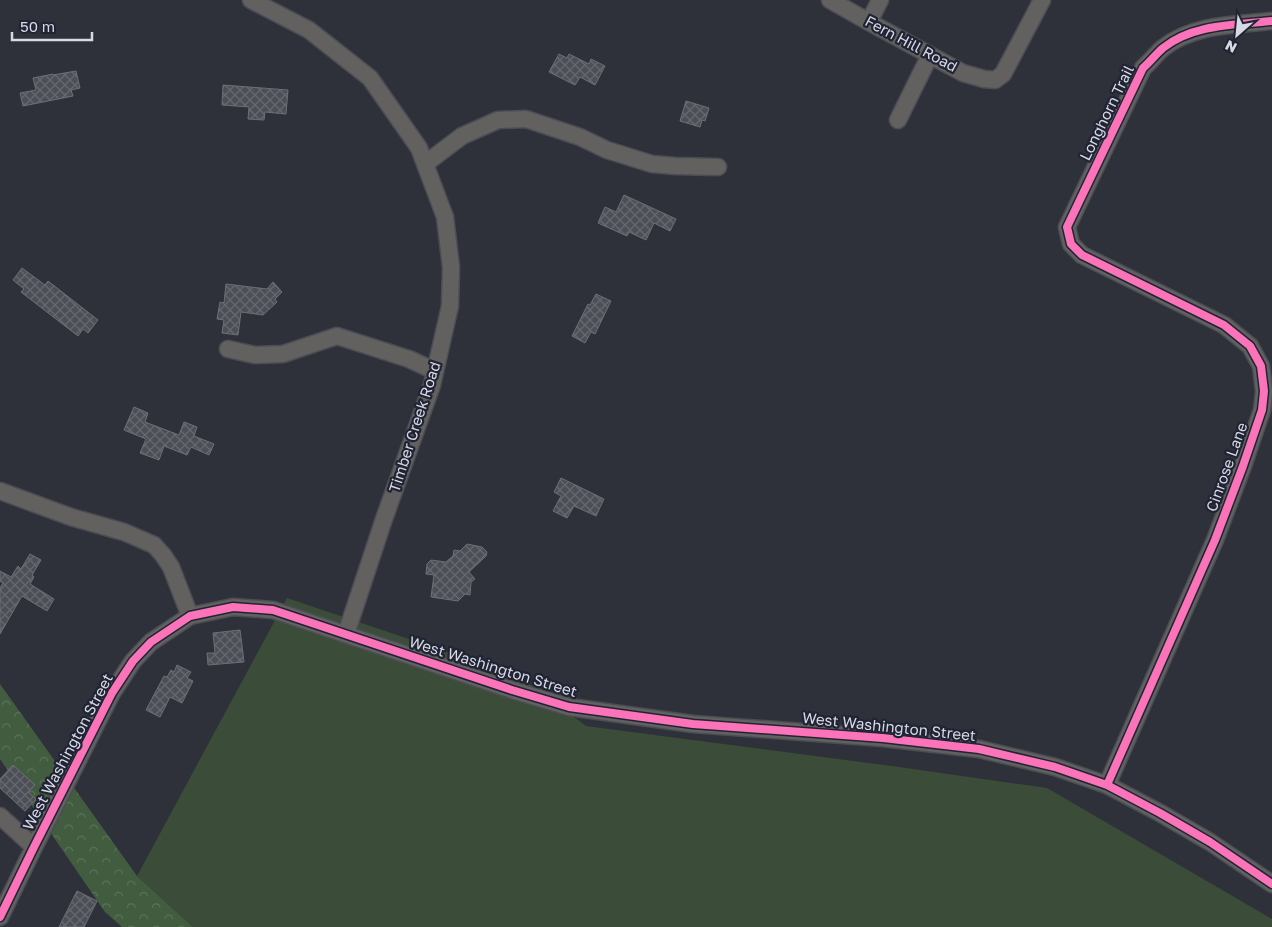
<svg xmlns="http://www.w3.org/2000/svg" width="1272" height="927" viewBox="0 0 1272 927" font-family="'Golos Text',sans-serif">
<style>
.green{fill:#3b4c39}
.forest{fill:url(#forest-crowns)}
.building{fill:url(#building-cross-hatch);stroke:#6d6f77}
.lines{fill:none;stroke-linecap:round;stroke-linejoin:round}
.minor-casing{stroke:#4a4d54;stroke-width:19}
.minor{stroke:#636160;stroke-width:16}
.cycleway-casing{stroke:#212434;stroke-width:11}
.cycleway{stroke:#fb73b8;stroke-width:8}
.labels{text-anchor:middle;stroke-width:4.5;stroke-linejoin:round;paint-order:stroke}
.street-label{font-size:15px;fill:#d7d9e4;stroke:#212434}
</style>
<defs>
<pattern id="forest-crowns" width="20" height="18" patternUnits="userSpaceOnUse" patternTransform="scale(1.25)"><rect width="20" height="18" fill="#415c3e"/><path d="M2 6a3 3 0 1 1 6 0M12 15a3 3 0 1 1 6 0" fill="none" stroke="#5c735a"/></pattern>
<pattern id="building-cross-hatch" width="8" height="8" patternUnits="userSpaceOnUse" patternTransform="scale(1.25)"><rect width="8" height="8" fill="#4c4f56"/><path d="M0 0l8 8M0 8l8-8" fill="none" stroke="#65686e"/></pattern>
</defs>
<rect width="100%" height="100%" fill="#2e313a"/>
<path class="green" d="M287 598 519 676 586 726 899 767 1047 788 1272 919V927H193L137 876Z"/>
<path class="forest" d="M0 684 137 876 193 927H122L105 912 0 759Z"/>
<path class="building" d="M559 54 567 58 569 54 589 64 591 59 605 66 595 85 580 77 575 85 549 72Z
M76 71 80 88 71 90 73 96 23 106 20 93 36 90 33 78 53 74V75Z
M223 85 288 90 286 114 265 112 264 120 248 119 249 107 222 105Z
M686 101 709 108 705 121 702 120 700 127 680 121Z
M624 195 676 219 670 231 654 223 646 240 629 232 627 236 598 223 605 207 616 212Z
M22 268 45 285 48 281 98 320 88 333 83 329 78 336 21 292 24 289 13 280Z
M273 282 282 292 275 299 277 302 263 315 241 312 238 335 222 333 224 320 217 319 220 302 224 303 226 284 267 289Z
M596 294 611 301 595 334 591 332 585 343 572 336 588 304 590 305Z
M134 407 148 413 145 422 179 435 184 422 197 427 194 436 214 444 209 455 191 447 187 455 164 446 159 460 140 453 146 439 124 430Z
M561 478 604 499 596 516 574 506 567 518 553 511 561 496 554 492Z
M467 544 482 547 487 552 486 556 469 572 475 579 471 582 470 595 465 594 458 601 431 597 434 575 426 574 427 564 431 560 446 562 453 556 454 550 460 551Z
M30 554 41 560 32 575 34 577 30 584 54 599 47 611 22 596 0 634V588L3 583 0 581V571L11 577 18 566 21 569Z
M240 630 244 662 208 665 207 653H215L213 633Z
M177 665 191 672 187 678 193 681 182 703 170 697 160 717 146 710 164 676 167 677 171 670 174 672Z
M13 765 35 785 28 792 36 799 25 811 0 788V779Z
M77 891 97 901 84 927H59Z"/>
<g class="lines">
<g class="minor-casing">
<path id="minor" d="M251 0 309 30 370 78 419 148 445 217 451 267 450 306 432 385 384 519 346 634
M830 0 869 22 963 73 984 79 995 80 1003 74 1042 0
M869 22 880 0
M898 120 930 55
M425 164 462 136 498 120 526 119 580 137 607 150 652 164 675 166 718 167
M228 349 255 355 283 354 337 336 409 359 435 371
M0 491 71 517 124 532 154 545 163 555 171 567 190 616
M1107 785 1215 540 1243 466 1262 410 1264 391 1261 366 1250 346 1224 325 1082 255 1071 244 1067 227 1143 68C1150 62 1156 54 1163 48 1193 24 1235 25 1272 21
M0 816 34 847
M0 917 34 847 112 693 133 661 151 642 190 616 233 607 273 610 512 690 569 707 693 724 883 738 979 749 1055 767 1107 785 1160 813 1210 842 1272 884"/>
</g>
<use href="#minor" class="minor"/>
<g class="cycleway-casing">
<path id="cycleway" d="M1107 785 1215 540 1243 466 1262 410 1264 391 1261 366 1250 346 1224 325 1082 255 1071 244 1067 227 1143 68C1150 62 1156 54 1163 48 1193 24 1235 25 1272 21
M0 917 34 847 112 693 133 661 151 642 190 616 233 607 273 610 512 690 569 707 693 724 883 738 979 749 1055 767 1107 785 1160 813 1210 842 1272 884"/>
</g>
<use href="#cycleway" class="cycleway"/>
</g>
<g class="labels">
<g class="street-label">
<text transform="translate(911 44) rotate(28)" y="5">Fern Hill Road</text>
<text transform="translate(1107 113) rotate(-64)" y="5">Longhorn Trail</text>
<text transform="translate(415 427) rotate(-72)" y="5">Timber Creek Road</text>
<text transform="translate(1227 467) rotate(-70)" y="5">Cinrose Lane</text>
<text transform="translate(493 667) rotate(17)" y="5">West Washington Street</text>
<text transform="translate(889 727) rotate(6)" y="5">West Washington Street</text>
<text transform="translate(68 752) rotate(-62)" y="5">West Washington Street</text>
</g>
</g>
<g transform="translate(1237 35) rotate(207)" stroke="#212434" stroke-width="4" paint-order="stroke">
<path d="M0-4L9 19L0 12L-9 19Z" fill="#d7d9e4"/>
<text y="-8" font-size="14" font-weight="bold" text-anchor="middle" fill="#d7d9e4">N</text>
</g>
<path d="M12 32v8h80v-8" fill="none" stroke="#d7d9e4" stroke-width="2.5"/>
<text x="20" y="32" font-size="15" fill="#d7d9e4" stroke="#212434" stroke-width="4" paint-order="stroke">50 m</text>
</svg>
